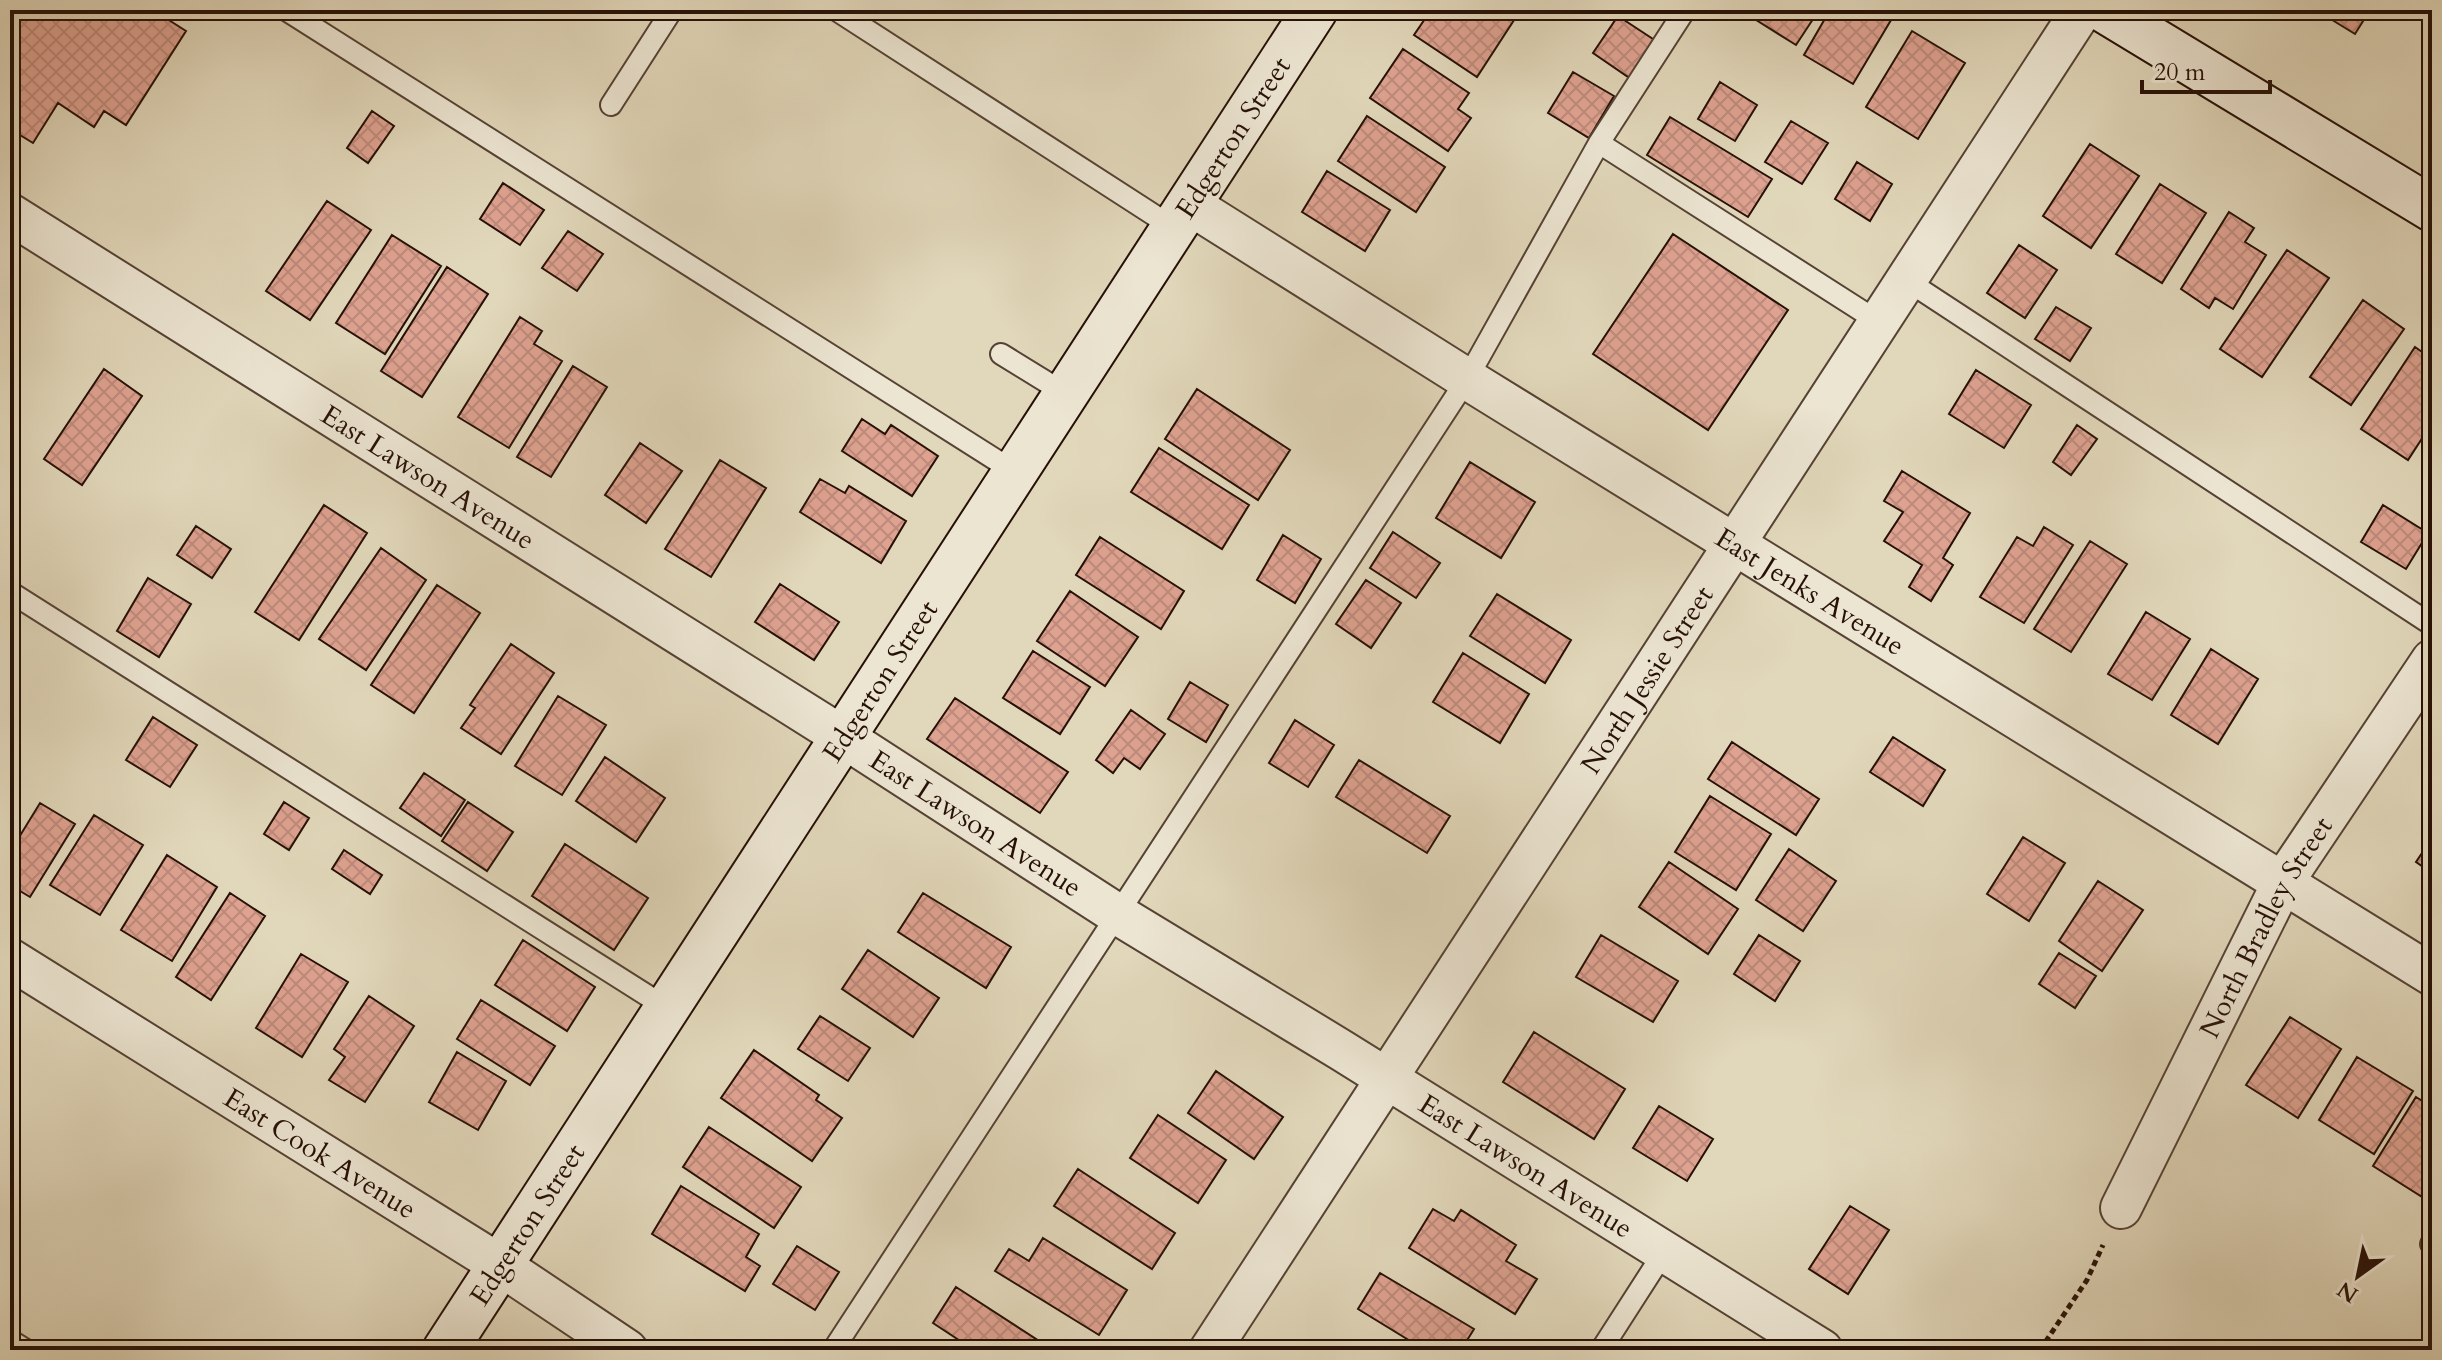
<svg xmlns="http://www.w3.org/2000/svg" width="2442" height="1360" viewBox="0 0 2442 1360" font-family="Cardo,serif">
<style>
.building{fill:url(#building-cross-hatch);stroke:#261007;stroke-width:2}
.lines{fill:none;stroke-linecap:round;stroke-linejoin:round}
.lane-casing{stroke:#554234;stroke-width:24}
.street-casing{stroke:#554234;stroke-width:44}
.secondary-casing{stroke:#261007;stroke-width:48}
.path{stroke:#261007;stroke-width:5;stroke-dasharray:6 4;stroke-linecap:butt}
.lane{stroke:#ece5d2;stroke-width:20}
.street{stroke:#ece5d2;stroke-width:40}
.secondary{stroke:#ece5d2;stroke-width:44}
.labels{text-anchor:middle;stroke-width:6;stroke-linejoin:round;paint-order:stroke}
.street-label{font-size:28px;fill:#261007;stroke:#ece5d2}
</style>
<defs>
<pattern id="building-cross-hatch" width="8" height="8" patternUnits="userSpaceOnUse" patternTransform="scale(2)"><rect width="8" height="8" fill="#dea290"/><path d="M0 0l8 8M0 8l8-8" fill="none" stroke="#be8a7b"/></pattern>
</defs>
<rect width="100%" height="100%" fill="#e1d7ba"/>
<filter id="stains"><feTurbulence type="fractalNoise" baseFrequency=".0025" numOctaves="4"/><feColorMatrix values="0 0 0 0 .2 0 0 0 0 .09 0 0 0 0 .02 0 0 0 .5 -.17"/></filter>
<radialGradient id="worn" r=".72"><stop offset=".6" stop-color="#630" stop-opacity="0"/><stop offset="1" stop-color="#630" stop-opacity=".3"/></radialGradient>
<path class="building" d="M10 10H153L186 31 126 125 104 111 94 127 58 103 33 143 10 129Z
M1431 10H1505L1516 17 1477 77 1414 35Z
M1747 10H1819L1796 45 1745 13Z
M1830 10H1874L1891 20 1853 84 1804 55Z
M2316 10H2370L2355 34Z
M1618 16 1656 41 1631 79 1593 53Z
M1912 31 1965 63 1918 139 1866 107Z
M1403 49 1469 93 1458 109 1471 118 1448 151 1370 98Z
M1573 72 1614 96 1589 138 1548 113Z
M1720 82 1757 105 1735 141 1698 119Z
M372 111 394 126 368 163 347 148Z
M1367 116 1445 167 1416 212 1338 161Z
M1670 117 1772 179 1748 217 1647 155Z
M1791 121 1828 143 1802 184 1765 162Z
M2090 144 2139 176 2091 248 2043 216Z
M1857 162 1892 184 1870 221 1835 199Z
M1327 171 1390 210 1365 251 1302 212Z
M503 183 544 210 520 245 480 219Z
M2160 184 2206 213 2162 283 2116 254Z
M327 201 371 230 310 320 266 291Z
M2229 212 2254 228 2245 242 2266 255 2233 309 2215 298 2209 308 2181 289Z
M568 231 603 254 577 291 542 268Z
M1673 234 1788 310 1708 430 1593 354Z
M392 235 441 266 385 354 336 323Z
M2019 245 2057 270 2025 318 1987 293Z
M2287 250 2329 278 2262 377 2220 349Z
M447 267 488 294 422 397 381 371Z
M2363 300 2404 329 2351 405 2310 377Z
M2056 307 2091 328 2070 361 2035 339Z
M520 317 542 331 534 344 562 361 509 448 458 417Z
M2415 347 2432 359V423L2408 460 2361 429Z
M573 366 607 387 551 477 517 457Z
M104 369 142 396 82 485 44 459Z
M1976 370 2031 405 2004 448 1949 414Z
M1197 389 1290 450 1258 500 1165 439Z
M862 419 885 434 891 425 938 456 912 496 842 451Z
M2077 425 2097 439 2071 475 2053 462Z
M640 443 682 471 646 523 605 495Z
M1159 448 1249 505 1222 549 1131 492Z
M720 460 766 488 711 577 665 549Z
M1470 462 1535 502 1501 558 1436 518Z
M1902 471 1970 513 1943 558 1953 565 1931 601 1909 587 1922 565 1884 541 1903 512 1884 501Z
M820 479 845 493 849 486 906 521 881 563 800 512Z
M324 505 367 533 299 640 255 612Z
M2383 505 2428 533 2406 569 2361 542Z
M196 526 231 549 212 578 177 555Z
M2044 527 2073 545 2024 623 1980 597 2017 537 2033 546Z
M1393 532 1440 563 1416 598 1370 568Z
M1283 535 1321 559 1295 603 1257 580Z
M1100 537 1184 591 1161 629 1076 575Z
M2090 541 2127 564 2071 652 2034 629Z
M381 548 426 580 366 670 319 639Z
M148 578 191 604 159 657 117 631Z
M1366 580 1401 603 1371 648 1336 624Z
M780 584 839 622 814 660 755 622Z
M437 585 480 613 414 713 371 685Z
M1070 591 1138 637 1105 686 1037 641Z
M1497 594 1571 640 1545 683 1470 636Z
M2146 612 2190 639 2152 700 2108 674Z
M511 644 554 673 501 754 461 728 475 708 470 705Z
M2211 649 2258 679 2218 744 2171 715Z
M1033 651 1090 687 1060 734 1003 698Z
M1463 653 1529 694 1500 743 1433 702Z
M1190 682 1228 705 1206 742 1168 719Z
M558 696 606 725 562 795 515 766Z
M955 698 1068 772 1040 813 927 739Z
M1131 710 1165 734 1140 769 1124 758 1113 773 1096 760Z
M153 717 197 745 170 787 126 760Z
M1295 720 1334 745 1308 787 1269 763Z
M1893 737 1945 770 1923 806 1870 772Z
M1732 742 1819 799 1796 835 1708 779Z
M605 757 665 798 636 842 576 801Z
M1359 760 1450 816 1427 853 1336 797Z
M424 773 465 800 441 836 400 808Z
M1710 796 1771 834 1736 890 1675 852Z
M284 802 309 818 289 850 264 834Z
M468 802 513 832 487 871 442 841Z
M40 803 75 824 30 897 10 885V852Z
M94 815 143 845 100 915 50 885Z
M2023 837 2065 863 2029 921 1987 894Z
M2432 838V873L2416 862Z
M565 844 648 898 614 950 532 896Z
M1789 849 1836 881 1803 931 1756 900Z
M344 850 382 875 370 894 332 869Z
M167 855 217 887 172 961 121 930Z
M1669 862 1738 909 1708 954 1639 907Z
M2098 881 2143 910 2102 971 2059 941Z
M230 893 265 916 211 1000 176 977Z
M923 893 1011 947 986 988 898 932Z
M1601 935 1678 981 1653 1022 1576 977Z
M1759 935 1800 961 1775 1001 1734 974Z
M523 940 595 987 567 1031 495 985Z
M868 950 939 998 913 1037 842 989Z
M2059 953 2096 976 2075 1008 2039 984Z
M301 954 348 982 302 1057 256 1028Z
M369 996 414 1026 365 1102 329 1080 345 1057 334 1049Z
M481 1000 555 1046 530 1085 457 1039Z
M820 1016 870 1048 848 1081 798 1049Z
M2290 1017 2341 1049 2298 1118 2246 1085Z
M1534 1032 1625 1089 1594 1139 1503 1082Z
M754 1050 819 1095 816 1100 842 1118 812 1161 721 1098Z
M457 1052 506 1081 478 1130 429 1102Z
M2357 1057 2413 1091 2374 1154 2319 1120Z
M1216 1071 1283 1117 1254 1159 1188 1113Z
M2416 1097 2432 1107V1191L2427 1200 2373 1166Z
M1659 1106 1713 1139 1687 1181 1633 1148Z
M1158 1115 1226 1160 1198 1203 1130 1158Z
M709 1127 801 1187 774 1228 683 1167Z
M1078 1169 1175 1233 1152 1269 1054 1206Z
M681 1186 759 1234 746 1257 760 1266 745 1291 652 1234Z
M1850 1206 1889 1230 1848 1294 1809 1269Z
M1433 1209 1454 1221 1461 1210 1516 1245 1506 1261 1537 1279 1515 1314 1409 1248Z
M1043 1238 1127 1290 1099 1335 995 1271 1009 1249 1029 1261Z
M797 1246 839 1272 815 1310 773 1284Z
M1380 1273 1474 1329 1461 1350H1425L1358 1309Z
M956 1287 1053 1350H974L933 1323Z"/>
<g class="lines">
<g class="lane-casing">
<path id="lane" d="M286 10 1015 472
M836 10 1174 228
M611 105 672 10
M1599 143 1879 322
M1906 280 2432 625
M1001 354 1066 394
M10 592 667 1008
M2431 1244 2432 1242
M10 1340 26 1350
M833 1350 1467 379 1599 143 1685 10
M1601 1350 1664 1252"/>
</g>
<g class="street-casing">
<g id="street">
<path id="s1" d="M1189 204 1467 379 2432 975"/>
<path id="s2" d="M10 214 843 737 1117 914 1341 1050 1822 1350"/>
<path id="s3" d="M10 959 500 1265 627 1350"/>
<path id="s4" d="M2121 1208 2283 882 2432 660"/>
<path id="s5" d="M1210 1350 2082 10"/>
</g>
</g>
<g class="secondary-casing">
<g id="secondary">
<path d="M2104 10 2432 209"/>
<path id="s6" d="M445 1350 1315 10"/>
</g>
</g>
<path class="path" d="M2040 1350 2087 1280 2103 1245"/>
<use href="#lane" class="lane"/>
<use href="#street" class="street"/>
<use href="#secondary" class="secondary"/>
</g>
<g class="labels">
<g class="street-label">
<text dy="10" stroke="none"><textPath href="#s6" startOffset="1446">Edgerton Street</textPath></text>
<text dy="10" stroke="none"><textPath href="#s2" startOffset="494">East Lawson Avenue</textPath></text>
<text dy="10" stroke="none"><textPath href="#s1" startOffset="732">East Jenks Avenue</textPath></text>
<text dy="10" stroke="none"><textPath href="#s6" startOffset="798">Edgerton Street</textPath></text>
<text dy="10" stroke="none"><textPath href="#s5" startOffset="800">North Jessie Street</textPath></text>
<text dy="10" stroke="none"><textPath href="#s2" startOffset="1142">East Lawson Avenue</textPath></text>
<text dy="10" stroke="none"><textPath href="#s4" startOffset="316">North Bradley Street</textPath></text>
<text dy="10" stroke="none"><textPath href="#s3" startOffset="366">East Cook Avenue</textPath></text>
<text dy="10" stroke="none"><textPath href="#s2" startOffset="1790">East Lawson Avenue</textPath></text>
<text dy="10" stroke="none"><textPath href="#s6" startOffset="150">Edgerton Street</textPath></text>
</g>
</g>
<rect width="2442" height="1360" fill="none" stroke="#e1d7ba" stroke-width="40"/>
<rect x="12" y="12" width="2418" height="1336" fill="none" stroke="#261007" stroke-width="4"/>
<rect x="20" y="20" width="2402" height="1320" fill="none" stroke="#261007" stroke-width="2"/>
<g transform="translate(2358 1276) rotate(213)" stroke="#ece5d2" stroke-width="6" paint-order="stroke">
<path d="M0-6L14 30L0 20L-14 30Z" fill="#261007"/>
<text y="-12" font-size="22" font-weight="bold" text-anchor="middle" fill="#261007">N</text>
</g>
<path d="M2142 80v12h128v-12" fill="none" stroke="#261007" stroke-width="4"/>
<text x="2154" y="80" font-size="24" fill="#261007" stroke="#ece5d2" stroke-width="6" paint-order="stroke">20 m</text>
<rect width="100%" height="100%" filter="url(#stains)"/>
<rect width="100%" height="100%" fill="url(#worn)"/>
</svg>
